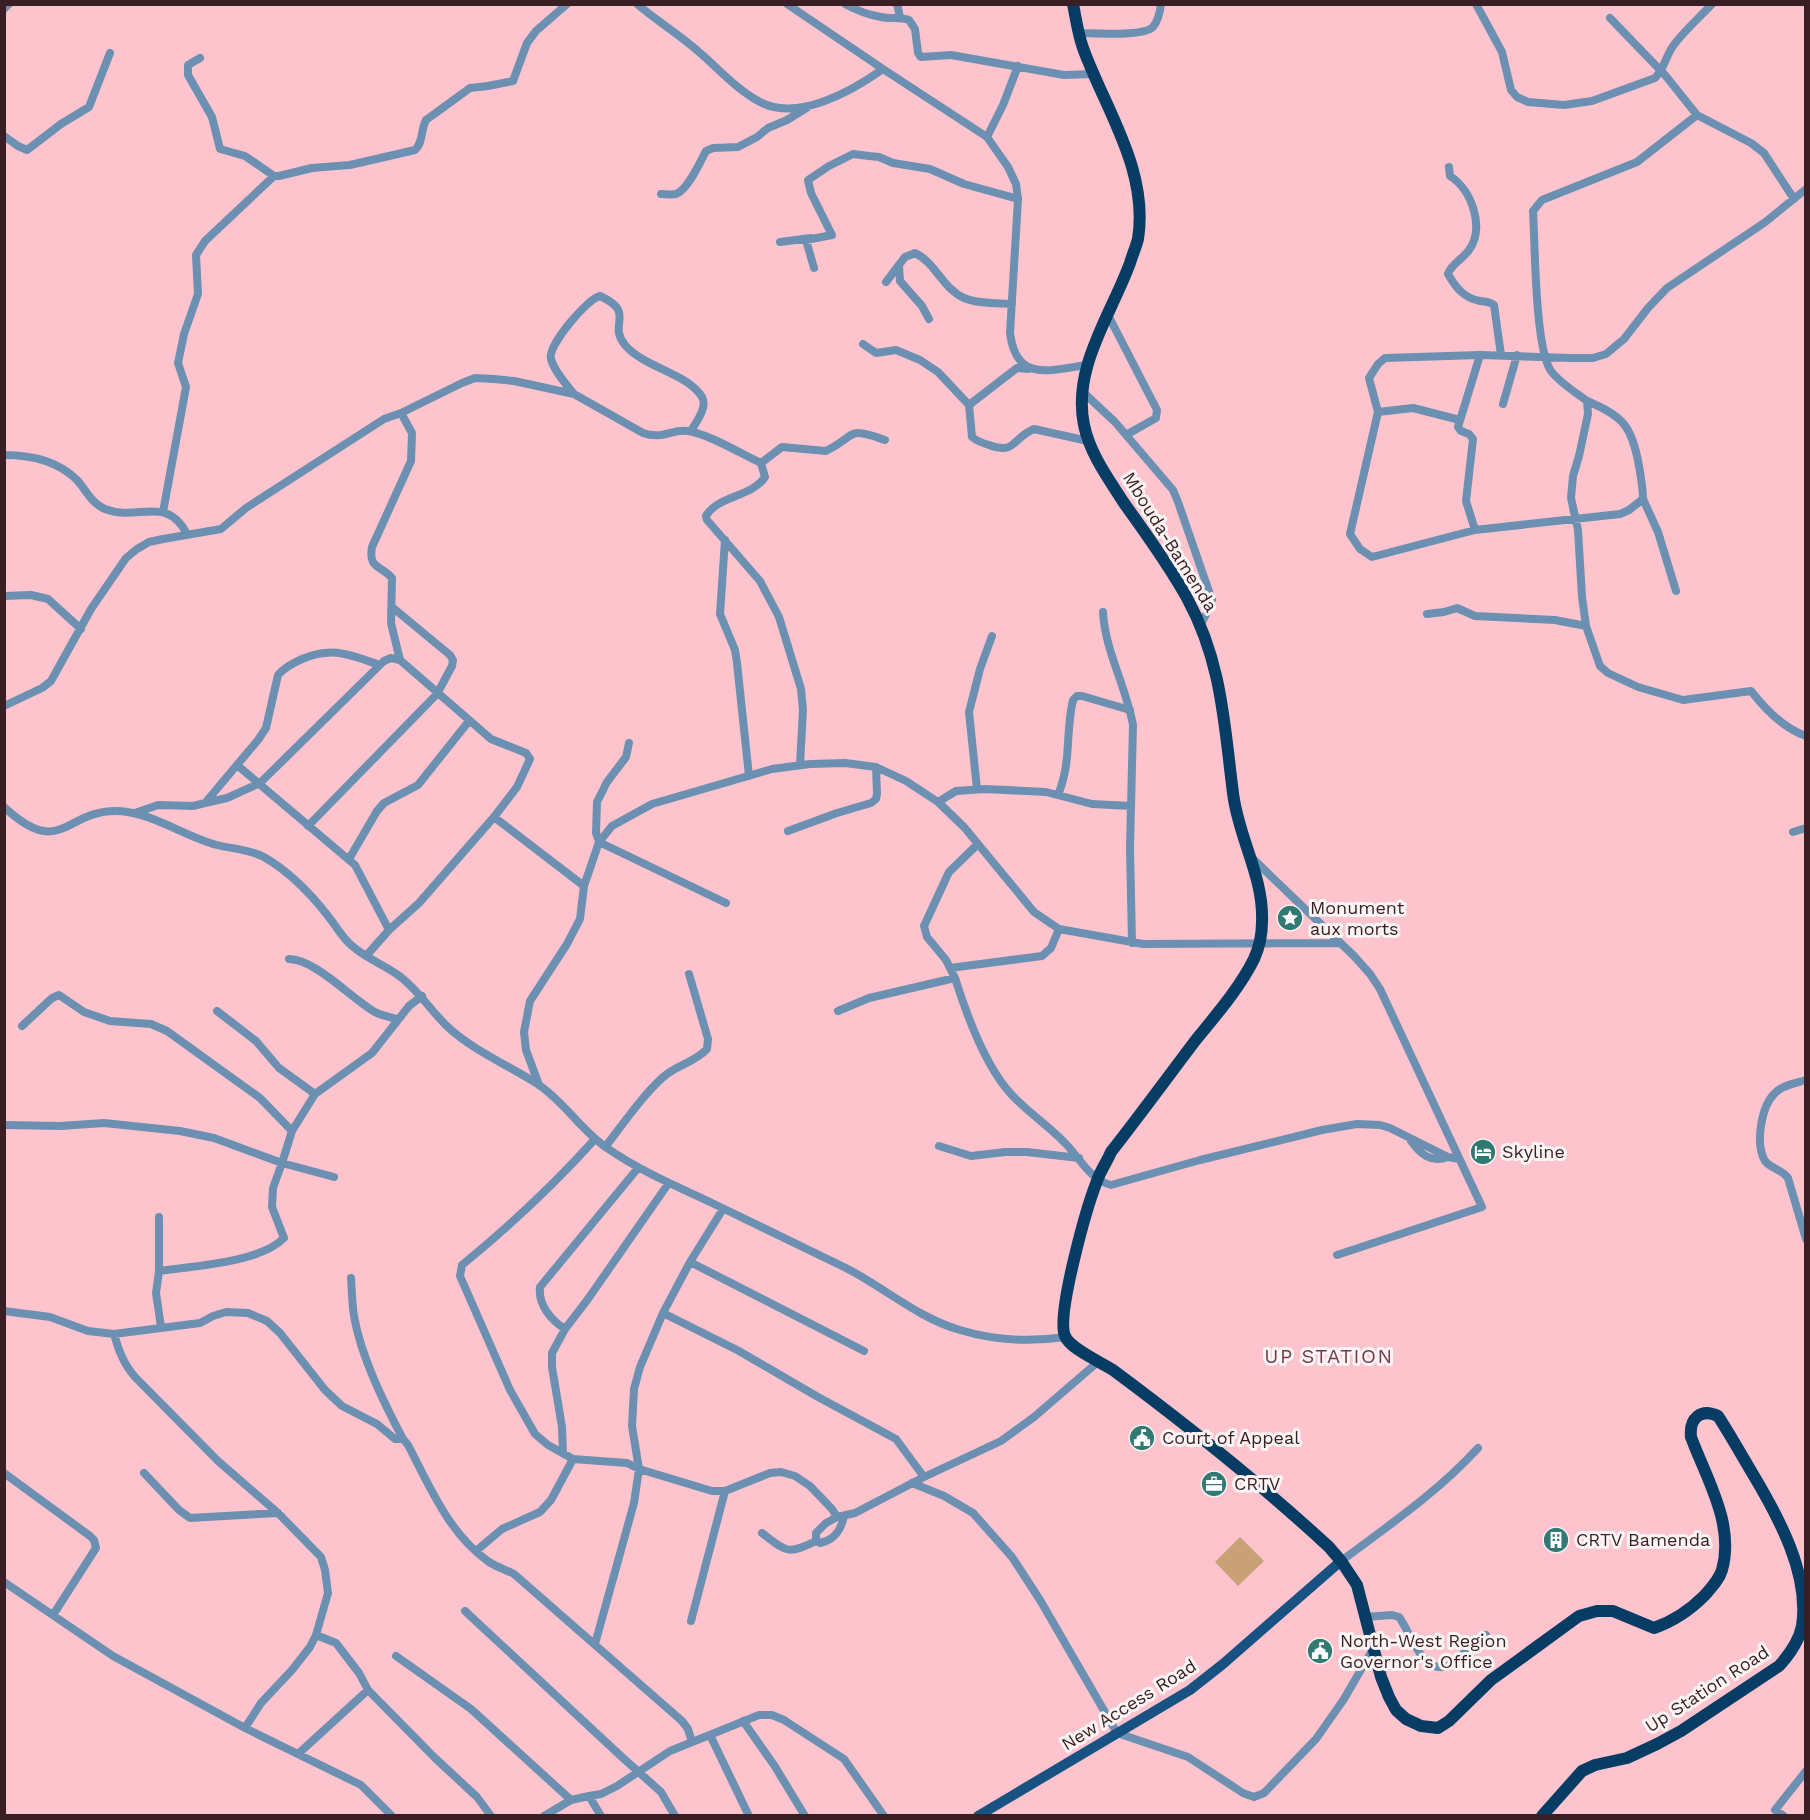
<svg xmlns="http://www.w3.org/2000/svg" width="1810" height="1820" viewBox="0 0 1810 1820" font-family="'Work Sans',sans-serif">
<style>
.park{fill:#c8a177}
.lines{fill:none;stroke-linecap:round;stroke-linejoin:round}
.minor{stroke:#6c90b2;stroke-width:8}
.major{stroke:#175282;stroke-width:10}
.highway{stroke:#073c65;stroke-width:12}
.labels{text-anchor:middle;stroke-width:6;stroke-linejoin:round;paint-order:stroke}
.street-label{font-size:18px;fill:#391e23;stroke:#fcf5f6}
.poi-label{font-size:18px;fill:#391e23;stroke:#fcf5f6;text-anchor:start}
.neighbourhood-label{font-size:20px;letter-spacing:1.5px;fill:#753a47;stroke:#fcf5f6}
</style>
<rect width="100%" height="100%" fill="#fec4ce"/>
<path class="park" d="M1240 1537 1264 1561 1238 1586 1215 1562Z"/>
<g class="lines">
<path class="minor" d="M637 4C657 21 680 35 699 52 719 69 737 90 760 102 798 122 852 91 883 69L987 137 1008 167 1016 184 1018 199 1010 333C1016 383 1050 370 1087 365
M787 4 883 69
M845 4C856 10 868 15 881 17 891 19 900 17 909 20L915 29 918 53 921 57 951 55 1064 75 1094 74
M897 4 900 17
M1476 4 1502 52 1511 90 1517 97 1528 102 1564 105 1592 101 1655 78C1664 69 1666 56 1673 46 1684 31 1699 18 1712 4
M4 9 9 4
M1610 18 1665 75 1697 115 1751 143 1764 153 1794 199
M1078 33C1093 33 1143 37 1153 27 1158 21 1160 12 1161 4
M200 58 188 65V75L212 117 220 149 245 156 274 176H279L312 168 350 165 415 150C423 143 421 129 426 120L470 88 488 86 513 81 527 43 536 31 567 4
M1697 115 1637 162 1542 200 1533 211C1535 243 1535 349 1551 371 1560 383 1575 392 1587 401L1588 414 1579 456 1573 476 1571 498 1578 530 1582 597 1586 626 1600 666 1608 673 1638 687 1683 700 1751 691C1765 709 1783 728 1806 736
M4 136 18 146 27 150 61 124 89 107 110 53
M987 137 1003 105 1018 66
M1449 167 1450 176C1472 190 1485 228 1469 250 1463 259 1451 264 1448 274 1456 288 1464 298 1480 301 1486 302 1489 301 1494 305L1501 355
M661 194C666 194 671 195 676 194 688 190 700 162 706 151L713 148 738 147 757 137 768 128 787 120 808 107
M780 242 811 238
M899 266 900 281 922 306 929 319
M814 268 806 240 832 235 811 193 808 180 829 166 853 154 869 156 879 157 893 163 930 169 964 184 1018 199
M886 282 905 257 915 253C935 262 943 289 964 298 978 304 997 303 1012 304
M1108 315 1157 410 1156 418 1126 435
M863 344 876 353 896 350 920 360 938 372 969 405 1017 368 1028 369
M1084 393 1115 422 1173 490 1178 502 1212 600 1210 607 1201 624
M574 394C566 384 554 371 551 359 547 346 588 298 600 296 637 313 607 324 625 345 643 367 689 374 702 397 708 407 696 422 691 431
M1587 401C1623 416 1632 426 1639 466 1641 477 1643 488 1643 499L1629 510 1620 514 1475 530 1372 557 1360 549 1350 534 1378 412 1369 378 1378 364 1385 358 1480 355 1570 358H1593L1606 354 1624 339 1648 308 1667 288 1764 223 1806 189
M1503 404 1517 355
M969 405 972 437C977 441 982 443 989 445 1016 455 1012 438 1034 429L1088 441
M1378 412 1413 408 1460 420
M4 455C30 455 58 461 77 480 86 490 92 504 105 509 138 522 166 494 187 534
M761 463 782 447 826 451C858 435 845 426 885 440
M1643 499 1658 532 1676 591
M163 512 186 387 178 363 184 334 198 294 196 255 205 241 274 176
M1475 530 1466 501 1473 439 1469 434 1461 431 1458 427 1480 355
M725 540 720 614 735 650 737 663 749 776
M4 596 31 595 48 599 81 629
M1103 612C1105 651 1126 686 1133 725L1130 848 1132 943
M1427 614 1444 612 1457 608 1475 616 1555 620 1586 626
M400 660 391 623 392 578C381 565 368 569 372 547L411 461 412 433 401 413
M4 706 42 688 51 681 91 609 126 558 137 549 149 542 163 539 221 529 246 508 384 419 401 413 462 383 475 378 494 379 514 381 574 394 643 433C662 440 671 429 688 431 709 434 741 454 761 463L765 477C752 497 717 496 706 516L707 520 760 581 779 617 801 689 803 710 800 765
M629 743 626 757 607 782 597 802 596 833 599 842 726 903
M237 765 355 865 389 930
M977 789 969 712 980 669 992 636
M1058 795C1072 761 1065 734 1073 700L1077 696H1082L1130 710
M938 802 956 791 985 789 1046 792 1092 804 1131 806
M205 803 258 740 266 728 278 675C284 668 293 663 302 659 333 646 350 655 380 665
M4 807C61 860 65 810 117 811 152 812 183 836 217 845 233 849 249 849 264 857 288 871 311 894 328 916 336 926 342 937 351 945 365 958 383 964 398 975 419 990 431 1012 450 1029 476 1052 510 1066 539 1085 565 1103 582 1131 607 1148 640 1171 676 1186 712 1203 756 1224 801 1246 846 1268 885 1288 918 1318 960 1330 993 1340 1031 1342 1065 1337
M135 813 158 805 193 806 205 803 227 798 260 783 384 661 391 658 400 660 491 739 526 753 530 759 517 787 494 817 419 903 389 930 366 956
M494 817 584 886
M308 826 437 694 452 666 453 660 450 655 392 607
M788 831 837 813 871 803 876 799 877 794 876 767
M1793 832 1806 828
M1250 856 1354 956 1370 974 1380 989 1482 1207 1337 1255
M349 859 377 811 384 803 418 785 469 721
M289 959C315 959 352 999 375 1012 382 1016 390 1017 397 1019
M950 968 1042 956 1051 948 1059 929
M955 978 946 960 927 937 924 926 949 872 978 844
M217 1011 256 1041 279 1068 315 1094
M838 1011 869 998 955 978C966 1013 986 1067 1011 1094 1027 1112 1048 1125 1065 1143 1080 1158 1089 1179 1111 1185L1200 1160 1322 1130 1357 1124 1380 1125 1390 1128 1448 1157 1459 1159
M22 1026 52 998 59 995 84 1012 110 1021 151 1024 167 1031 260 1098 292 1131
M1806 1080C1796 1083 1782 1085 1775 1093 1761 1106 1755 1144 1765 1161 1771 1169 1782 1169 1788 1178L1806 1239
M539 1085 526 1050 524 1032 530 1001 567 944 580 919 584 886 599 842 612 826 652 804 772 769 810 764 845 763 876 767 906 781 938 802 964 827 1034 912 1059 929 1143 944 1339 943
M4 1125 60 1126 104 1123 180 1131 214 1138 282 1163 292 1131 315 1094 372 1053 409 1006 422 996
M595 1139C552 1187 512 1224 462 1265L460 1276 510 1390 535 1434 548 1445 573 1459 627 1463 639 1469 712 1491H725L770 1473 781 1472 795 1476 810 1486 832 1509 837 1517
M1411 1141C1421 1155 1431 1163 1448 1157
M939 1146 971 1156 1005 1152H1027L1079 1158
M605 1147C621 1127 647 1089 667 1074 679 1065 696 1061 707 1049L708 1039 689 974
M159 1217V1271
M690 1262 864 1351
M351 1278C352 1291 352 1304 354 1316 361 1357 384 1403 403 1439
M4 1311 50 1317 88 1331 114 1334 200 1323 213 1316 226 1312 248 1313 267 1321 280 1333 325 1390 342 1406 377 1424 395 1439H403L408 1445C430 1487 449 1534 489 1562 497 1567 506 1570 514 1574L682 1721 688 1729 692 1742
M663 1313 739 1351 818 1397 896 1439 924 1477
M161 1327 156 1293 159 1271C194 1266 259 1263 284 1238L272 1207 273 1188 282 1163 334 1177
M565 1329C551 1320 538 1305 540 1287L638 1168
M114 1334C119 1351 123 1363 135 1377L218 1461 278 1513 321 1557 325 1570 328 1593 316 1635 310 1647 292 1670 261 1703 245 1728
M563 1453 562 1427 552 1367V1353L565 1329 588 1299 668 1184
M4 1473 90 1536 94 1540 96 1548 53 1615
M144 1473 179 1510 190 1518 278 1513
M912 1483 944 1496 973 1513 1012 1557 1040 1600 1117 1733 1188 1757 1243 1793 1254 1797 1264 1793 1316 1739 1344 1699 1373 1649
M844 1516C841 1530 835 1540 820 1543L816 1541V1533L826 1523 837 1517 855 1513 924 1477 1001 1441 1034 1417 1099 1361
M762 1533C787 1552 787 1555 816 1541
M476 1551 502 1529 540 1512 551 1500 573 1459
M1341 1561C1388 1526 1438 1492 1478 1448
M4 1582 113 1656 245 1728 361 1785 392 1816
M465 1611 623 1758 661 1792 675 1816
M1365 1617 1392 1615 1399 1617C1411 1633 1422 1675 1448 1666L1486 1635
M691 1621 725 1491
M316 1635 336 1643 359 1673 368 1690 435 1758 477 1797 491 1816
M595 1644 634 1503 639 1469 632 1426 634 1389 640 1367 663 1313 690 1262 723 1209
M396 1656 471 1709 571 1800
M743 1721 774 1765 805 1816
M710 1735 749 1816
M298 1754 368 1690
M544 1816 571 1800 589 1796
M601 1816 589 1796 601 1794 617 1786 670 1751 759 1715H772L784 1720 844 1759 884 1816
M1784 1816 1775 1810 1806 1771"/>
<path class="major" d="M978 1816 1190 1690 1223 1664 1341 1561"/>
<path class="highway" d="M1073 4C1076 19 1078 34 1083 48 1105 109 1149 170 1138 239 1136 247 1132 256 1130 263 1111 315 1072 368 1084 425 1090 454 1108 478 1124 503 1146 534 1169 565 1187 598 1222 662 1224 723 1233 793 1238 837 1264 877 1262 922 1262 934 1259 948 1254 959 1239 989 1216 1015 1195 1041 1167 1078 1140 1115 1111 1152 1107 1162 1100 1171 1097 1181 1087 1206 1056 1315 1065 1336 1070 1349 1101 1362 1113 1370 1187 1425 1261 1484 1329 1547L1341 1561 1357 1585 1381 1677 1389 1697 1396 1710 1406 1719 1421 1726 1438 1728 1449 1721 1491 1680 1579 1616 1597 1611H1613L1654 1628C1674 1621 1689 1611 1704 1596 1711 1588 1719 1580 1722 1570 1735 1524 1706 1478 1691 1437 1689 1418 1701 1408 1718 1416 1731 1436 1742 1456 1754 1476 1779 1518 1810 1575 1802 1626 1799 1641 1789 1655 1779 1666L1681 1731 1657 1744 1627 1758 1595 1765 1582 1771 1542 1816"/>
</g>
<defs>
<g id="sight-disc" transform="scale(1.35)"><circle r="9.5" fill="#317973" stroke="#fcf5f6"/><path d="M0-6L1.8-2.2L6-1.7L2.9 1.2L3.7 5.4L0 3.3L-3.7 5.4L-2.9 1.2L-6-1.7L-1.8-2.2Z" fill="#fff"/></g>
<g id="hotel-disc" transform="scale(1.35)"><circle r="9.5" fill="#317973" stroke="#fcf5f6"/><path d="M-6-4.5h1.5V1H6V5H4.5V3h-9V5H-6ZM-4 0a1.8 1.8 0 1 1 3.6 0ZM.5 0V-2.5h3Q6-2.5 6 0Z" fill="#fff"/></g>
<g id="civic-disc" transform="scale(1.35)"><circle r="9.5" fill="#317973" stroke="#fcf5f6"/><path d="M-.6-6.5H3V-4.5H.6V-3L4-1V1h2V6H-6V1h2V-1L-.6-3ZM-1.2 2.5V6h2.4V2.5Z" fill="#fff"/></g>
<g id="office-disc" transform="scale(1.35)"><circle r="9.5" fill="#317973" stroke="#fcf5f6"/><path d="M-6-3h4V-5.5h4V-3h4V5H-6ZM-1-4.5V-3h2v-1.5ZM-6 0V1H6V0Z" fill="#fff"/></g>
<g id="building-disc" transform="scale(1.35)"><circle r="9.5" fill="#317973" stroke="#fcf5f6"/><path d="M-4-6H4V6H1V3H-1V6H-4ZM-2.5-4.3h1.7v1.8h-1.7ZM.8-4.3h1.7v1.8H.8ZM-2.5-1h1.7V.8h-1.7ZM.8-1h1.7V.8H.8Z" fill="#fff"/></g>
</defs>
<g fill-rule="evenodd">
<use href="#sight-disc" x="1290" y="918"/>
<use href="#hotel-disc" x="1483" y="1152"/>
<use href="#civic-disc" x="1142" y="1438"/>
<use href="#office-disc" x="1214" y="1484"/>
<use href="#building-disc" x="1556" y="1540"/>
<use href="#civic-disc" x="1320" y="1651"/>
</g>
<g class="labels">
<g class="street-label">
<text transform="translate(1170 542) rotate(58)" y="6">Mbouda-Bamenda</text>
<text transform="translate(1707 1689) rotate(-33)" y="6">Up Station Road</text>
<text transform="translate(1129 1705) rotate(-32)" y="6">New Access Road</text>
</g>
<g class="poi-label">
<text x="1310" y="914">Monument<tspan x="1310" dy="21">aux morts</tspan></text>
<text x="1502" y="1158">Skyline</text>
<text x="1162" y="1444">Court of Appeal</text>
<text x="1234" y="1490">CRTV</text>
<text x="1576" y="1546">CRTV Bamenda</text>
<text x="1340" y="1647">North-West Region<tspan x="1340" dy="21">Governor's Office</tspan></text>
</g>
<g class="neighbourhood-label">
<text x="1329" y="1363">UP STATION</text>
</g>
</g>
<rect width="1810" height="1820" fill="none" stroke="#391e23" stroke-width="12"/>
</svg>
